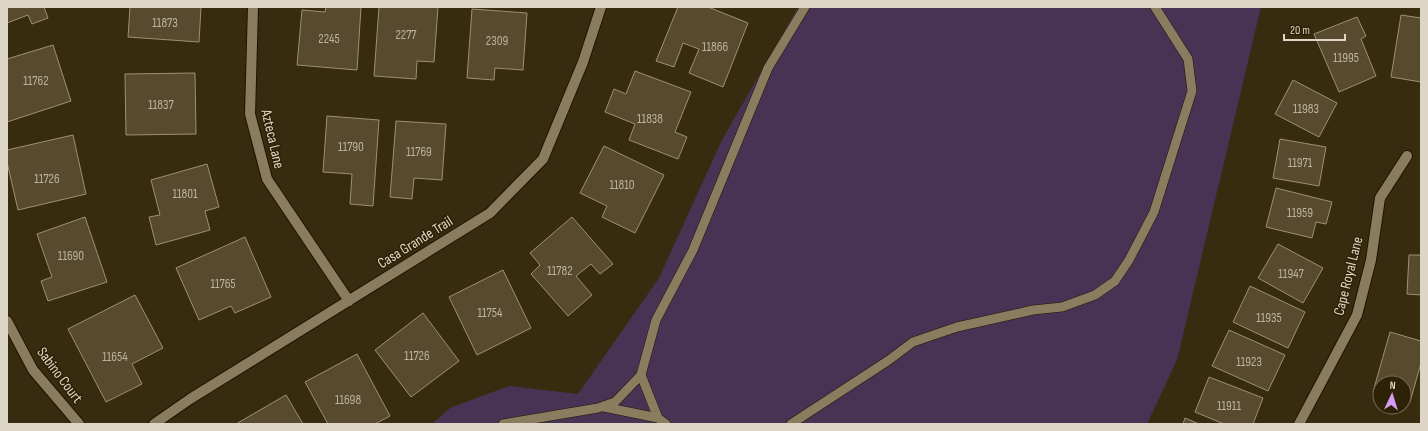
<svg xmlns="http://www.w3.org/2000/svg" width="1428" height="431" viewBox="0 0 1428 431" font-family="'Sofia Sans Condensed',sans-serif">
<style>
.green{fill:#483355}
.building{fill:#574a2e;stroke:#9e9072}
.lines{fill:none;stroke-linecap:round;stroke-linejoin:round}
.service-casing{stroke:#1f1400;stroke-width:10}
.minor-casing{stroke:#1f1400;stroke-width:12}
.service{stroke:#8a7c5f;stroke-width:9}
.minor{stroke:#8a7c5f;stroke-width:10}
.labels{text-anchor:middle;stroke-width:3;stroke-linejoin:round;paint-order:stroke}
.number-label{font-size:13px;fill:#bcb3a0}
.street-label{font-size:15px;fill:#ddd6c6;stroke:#2e2206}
</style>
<rect width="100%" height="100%" fill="#382c10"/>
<path class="green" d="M798 7H1261L1177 360 1147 424H432L450 408 509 386 578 394 659 278 722 140Z"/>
<path class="building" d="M7 7H44L48 18 32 24 28 15 7 23Z
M130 7H201L199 42 128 37Z
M326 7H361L357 70 297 65 302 10 325 12Z
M379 7H438L434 62 417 61 416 79 374 76Z
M678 7H708L748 23 723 87 689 73 699 49 683 43 674 67 656 61Z
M472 9 527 13 523 70 495 68 494 80 467 78Z
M1401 15 1421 18V82L1391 77Z
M1357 17 1366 36 1361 39 1376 76 1339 92 1314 34Z
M53 45 71 101 7 122V59Z
M635 71 691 92 675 132 687 137 678 159 629 140 635 124 605 112 614 89 626 94Z
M195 73 196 134 126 135 125 74Z
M1293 80 1337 103 1319 137 1275 114Z
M327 116 379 120 373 206 350 204 352 174 323 172Z
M396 121 446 124 442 180 414 178 412 199 390 197Z
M73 135 86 194 18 210 7 162V150Z
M1280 139 1326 147 1319 186 1273 178Z
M604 146 664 175 635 233 602 217 607 206 580 193Z
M207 164 219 207 205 211 210 230 156 245 149 217 160 215 151 180Z
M1276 188 1332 202 1326 224 1316 222 1312 238 1266 227Z
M85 217 107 282 48 301 41 281 52 277 37 234Z
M572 217 613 264 600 274 591 264 576 276 592 295 568 316 531 274 540 265 530 253Z
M245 237 271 297 235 313 231 306 199 320 176 268Z
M1278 244 1323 268 1303 303 1258 278Z
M1409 255H1421V295L1407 294Z
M503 270 531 328 477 355 449 297Z
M1250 286 1305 312 1288 348 1233 322Z
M135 295 163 348 132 364 142 384 106 402 68 329Z
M423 313 459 361 411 397 375 350Z
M1229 330 1285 355 1268 391 1212 366Z
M1390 332 1421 341V363L1410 402 1404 401V383H1380V394L1373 392Z
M357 354 390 416 375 424H328L305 382Z
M1209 377 1263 398 1253 424H1224L1195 412Z
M286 395 303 424H236Z
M1185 418 1199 424H1183Z"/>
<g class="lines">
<g class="service-casing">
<path id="service" d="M641 375 658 418 666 424
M604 407 658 418
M503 424 598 408 615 402 641 375 656 320 693 250 768 68 805 7
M791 424 889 360 913 342 957 327 1033 310 1062 307 1095 295 1115 281 1129 260 1154 212 1192 91 1188 59 1155 7"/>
</g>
<g class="minor-casing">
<path id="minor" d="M253 7 250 114 267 179 349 301
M7 321 33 370 79 424
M154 424 190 399 490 213 543 159 583 62 601 7
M1299 424 1357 315 1371 260 1380 198 1407 156"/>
</g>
<use href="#service" class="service"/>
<use href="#minor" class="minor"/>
</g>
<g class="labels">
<g class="number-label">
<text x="165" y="27">11873</text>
<text x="406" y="39">2277</text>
<text x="329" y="43">2245</text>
<text x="497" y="45">2309</text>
<text x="715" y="51">11866</text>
<text x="1346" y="62">11995</text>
<text x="36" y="85">11762</text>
<text x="161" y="109">11837</text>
<text x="1306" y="113">11983</text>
<text x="650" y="123">11838</text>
<text x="351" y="151">11790</text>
<text x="419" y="156">11769</text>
<text x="1300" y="167">11971</text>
<text x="47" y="183">11726</text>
<text x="622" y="189">11810</text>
<text x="185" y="198">11801</text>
<text x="1300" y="217">11959</text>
<text x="71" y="260">11690</text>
<text x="560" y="275">11782</text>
<text x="1291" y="278">11947</text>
<text x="223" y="288">11765</text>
<text x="490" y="317">11754</text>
<text x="1269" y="322">11935</text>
<text x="417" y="360">11726</text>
<text x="115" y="361">11654</text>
<text x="1249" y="366">11923</text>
<text x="348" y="404">11698</text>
<text x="1229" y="410">11911</text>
</g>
<g class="street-label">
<text transform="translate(273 139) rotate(77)" y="5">Azteca Lane</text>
<text transform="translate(415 242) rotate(-32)" y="5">Casa Grande Trail</text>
<text transform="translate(1348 276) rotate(-76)" y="5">Cape Royal Lane</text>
<text transform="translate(60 375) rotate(53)" y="5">Sabino Court</text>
</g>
</g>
<rect width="1428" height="431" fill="none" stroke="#ddd6c6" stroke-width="16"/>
<g transform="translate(1392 395) rotate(4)"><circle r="19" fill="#2e2206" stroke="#746a53"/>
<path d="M0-3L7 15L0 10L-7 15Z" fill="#d79bf9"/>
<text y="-6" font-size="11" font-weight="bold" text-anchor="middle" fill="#ddd6c6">N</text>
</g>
<path d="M1284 34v6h61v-6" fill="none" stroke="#ddd6c6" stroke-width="2"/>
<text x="1290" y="34" font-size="12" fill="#ddd6c6" stroke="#2e2206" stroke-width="3" paint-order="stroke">20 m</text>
</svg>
